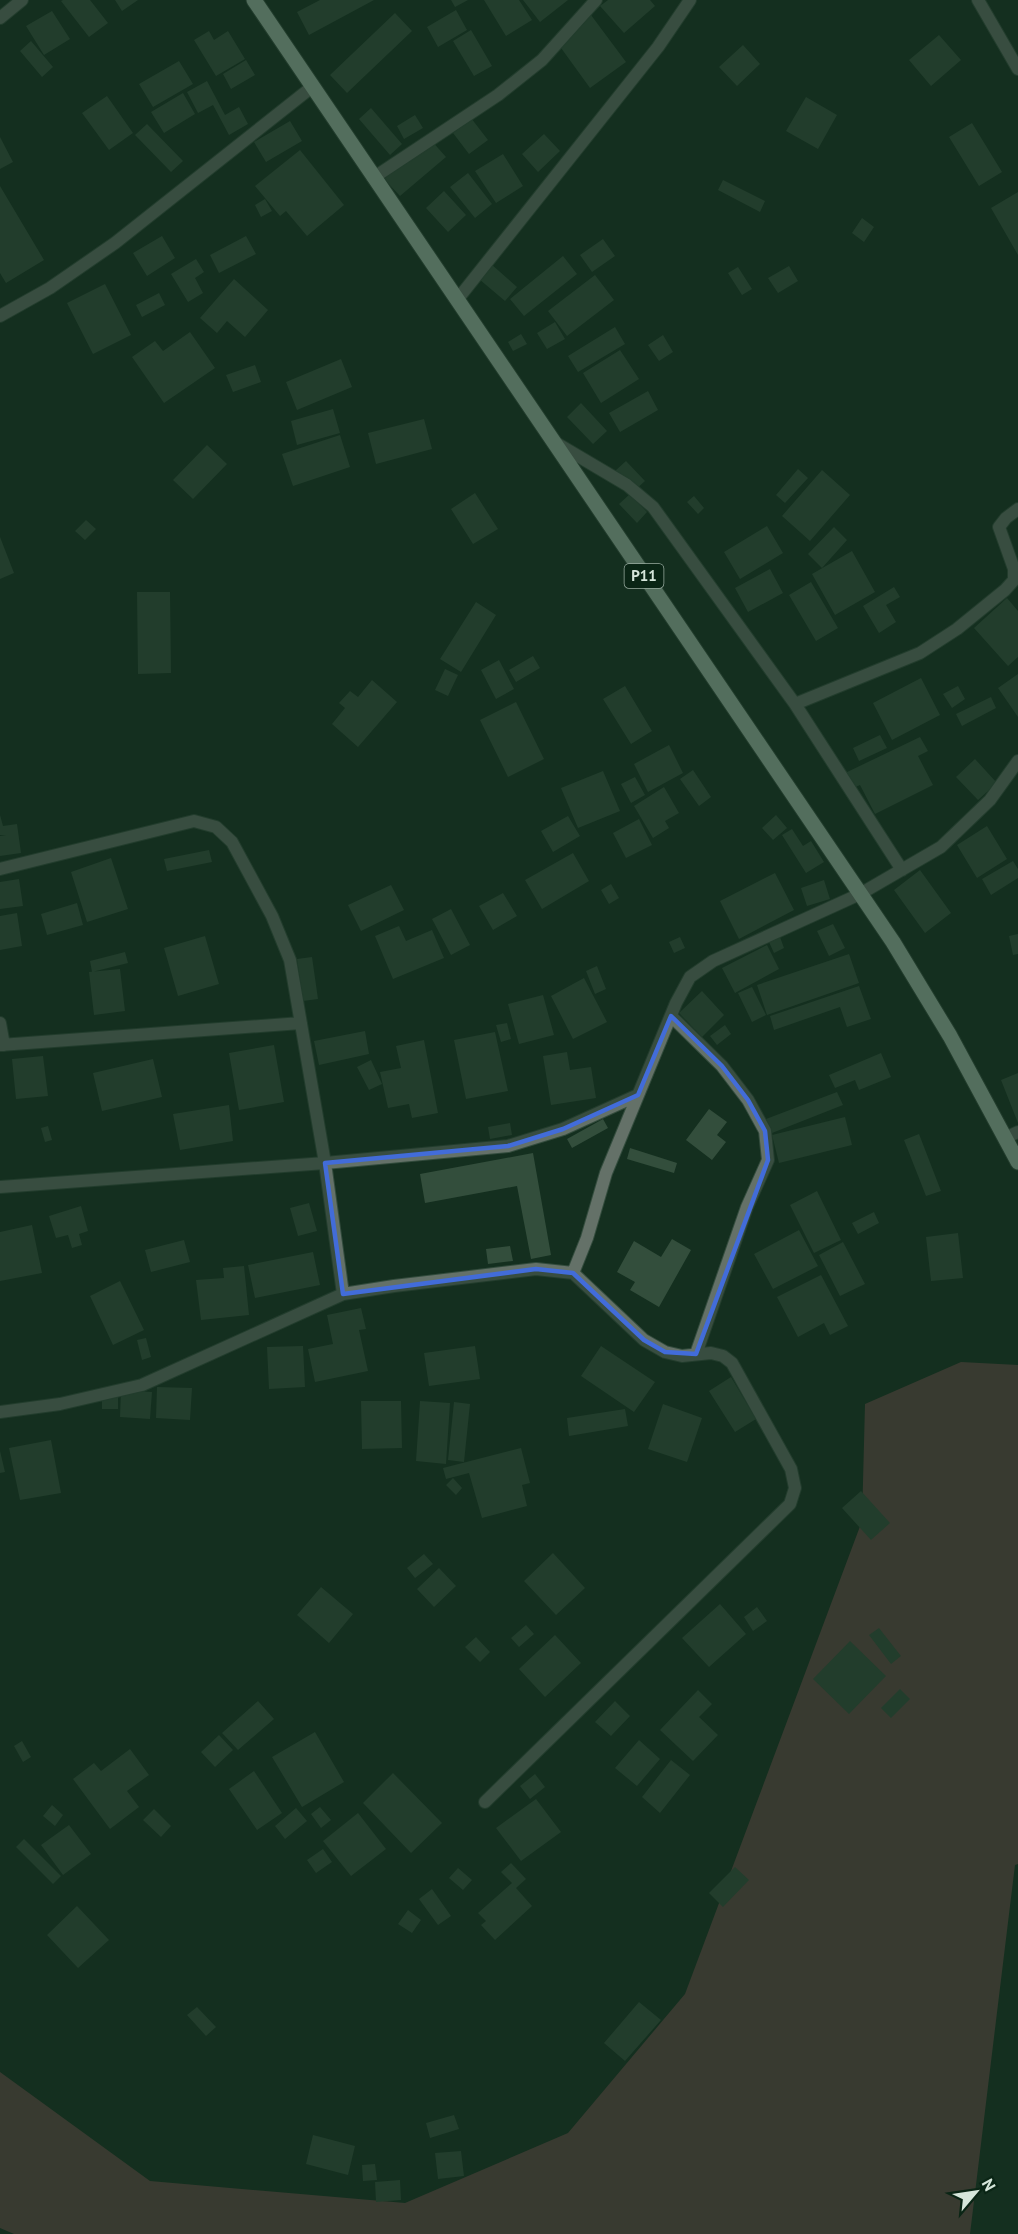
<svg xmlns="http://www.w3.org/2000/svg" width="1018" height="2234" viewBox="0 0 1018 2234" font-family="'PT Sans',sans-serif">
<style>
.green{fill:#644745}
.building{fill:#334e3c}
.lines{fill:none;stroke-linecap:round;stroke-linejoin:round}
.minor-casing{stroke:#334c3d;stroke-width:14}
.primary-casing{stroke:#334c3d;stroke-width:17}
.minor{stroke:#647168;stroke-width:12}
.primary{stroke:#a0baa8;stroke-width:15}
.marked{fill:none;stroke:#426cd9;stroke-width:4.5;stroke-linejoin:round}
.labels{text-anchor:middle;stroke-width:5;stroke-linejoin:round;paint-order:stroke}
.shield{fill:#0a2515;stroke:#99aca0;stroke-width:1.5}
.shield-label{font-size:15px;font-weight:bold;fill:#d6e6db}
</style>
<rect width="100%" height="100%" fill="#142f1f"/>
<path class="green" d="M961 1362 1018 1365V1864L1015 1865 970 2234H14L0 2228V2072L150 2181 405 2203 568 2133 685 1994 862 1521 865 1404Z"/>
<path class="building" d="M63 0H90L108 23 89 37 61 1Z
M115 0H138L122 11Z
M320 0H374L309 35 297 12Z
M451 0H468L455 7Z
M484 0H519L532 20 506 36Z
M523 0H568L540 22Z
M608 0H650L655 6 624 33 600 6Z
M456 10 467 30 438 47 427 27Z
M52 11 70 39 44 55 26 26Z
M395 13 412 31 347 93 330 75Z
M591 15 626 62 590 88 556 41Z
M471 30 492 66 474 76 453 41Z
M209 31 214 40 228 31 245 59 216 76 194 40Z
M939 35 961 60 931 86 909 60Z
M31 41 53 67 42 77 20 51Z
M743 45 760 64 737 86 719 67Z
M246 60 255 75 231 89 223 74Z
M179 61 193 84 153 107 139 84Z
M207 81 225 115 239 107 248 124 229 135 213 105 198 113 187 92Z
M183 93 195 114 164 133 151 112Z
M107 96 133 133 109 150 82 113Z
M806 97 837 115 818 149 786 131Z
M371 108 402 144 390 155 359 119Z
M415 115 423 128 404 139 397 126Z
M471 118 488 140 469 154 453 133Z
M290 121 302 141 266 162 254 142Z
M972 123 1002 172 979 186 949 137Z
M147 124 183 161 171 172 135 135Z
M544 134 560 151 538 172 522 154Z
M0 137 13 162 0 169Z
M430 139 446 157 400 196 384 179Z
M300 150 344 205 307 236 286 211 280 216 255 186Z
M503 154 523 186 496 203 475 171Z
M468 173 492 204 475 218 450 187Z
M723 180 765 201 760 212 718 190Z
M0 186 44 260 6 283 0 273Z
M444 191 466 215 448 232 426 208Z
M1018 192V255L991 208Z
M265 199 272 211 261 217 255 205Z
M862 218 874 227 864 242 852 233Z
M162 236 175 258 147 276 133 253Z
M246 236 256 254 219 273 210 255Z
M603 239 615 256 592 272 580 255Z
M563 256 577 274 524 316 510 299Z
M196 259 204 272 195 278 203 293 188 302 171 274Z
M491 264 517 287 505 301 479 279Z
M789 266 798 281 778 293 768 278Z
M738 267 752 289 742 295 728 273Z
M595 275 614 300 567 336 548 311Z
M234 279 268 310 245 337 227 321 217 333 200 318Z
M105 284 131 335 93 354 67 303Z
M159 293 165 305 142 317 136 305Z
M555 322 565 339 547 349 537 333Z
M615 327 625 344 578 372 568 356Z
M190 332 215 368 164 403 132 357 155 341 163 351Z
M521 334 527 344 513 351 508 342Z
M663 335 673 352 659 361 648 345Z
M620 350 639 379 601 403 583 373Z
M341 359 352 387 297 410 286 382Z
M255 365 261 382 233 392 226 375Z
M648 391 658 410 620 432 609 413Z
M581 403 607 431 593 444 567 417Z
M333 409 340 433 297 445 291 421Z
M424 419 432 449 376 464 368 433Z
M340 435 350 467 293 486 282 454Z
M207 445 227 464 193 499 173 480Z
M626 461 645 481 634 491 615 471Z
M798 469 808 478 785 503 776 495Z
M822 470 850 495 810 541 782 516Z
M475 493 498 529 473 544 451 509Z
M630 494 647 512 637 523 619 504Z
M694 496 704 508 698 514 687 502Z
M86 520 96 529 85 540 75 531Z
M767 526 783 553 740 579 724 552Z
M834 527 847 540 822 568 808 554Z
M0 537 14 573 0 579Z
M852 551 875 592 835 615 812 574Z
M770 569 783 593 748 612 735 588Z
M811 582 838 628 816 641 789 595Z
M894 587 900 597 886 605 896 622 879 633 863 606Z
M137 592H170L171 673 138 674Z
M1007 598 1018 611V657L1008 666 974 628Z
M476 602 496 615 461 672 440 659Z
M533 656 540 668 516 682 509 670Z
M499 660 514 689 496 699 481 670Z
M445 669 458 675 448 696 435 690Z
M1018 674V717L998 688Z
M921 678 940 715 892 740 873 703Z
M372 680 397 702 358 747 332 724 345 708 339 703 350 691 358 697Z
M625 686 652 731 631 744 603 699Z
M958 686 965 699 952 708 943 694Z
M991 697 996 708 962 726 956 714Z
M516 702 544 759 508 777 480 720Z
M880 735 887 748 859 761 853 748Z
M920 737 928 751 918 756 933 785 875 814 860 785 851 789 843 774Z
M669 745 683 773 648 792 634 764Z
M975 759 997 783 978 800 956 777Z
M693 770 711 797 699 806 680 779Z
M603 771 620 811 578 828 561 788Z
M635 777 645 795 631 803 621 784Z
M664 787 679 813 665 821 669 828 653 838 634 806Z
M0 815 3 826 17 824 21 853 0 856V836L6 835H0Z
M776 815 787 828 773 840 762 828Z
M568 816 580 836 553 852 541 831Z
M639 819 652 845 626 858 613 833Z
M987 826 1007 859 977 878 957 845Z
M792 829 803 846 811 841 824 862 806 873 782 835Z
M209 850 212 862 167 871 164 859Z
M573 853 589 881 542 909 525 880Z
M111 858 128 909 87 922 71 872Z
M1013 861 1018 869V878L991 895 982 879Z
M920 870 951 913 925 933 894 890Z
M775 873 794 910 739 939 720 901Z
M19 879 23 906 0 909V882Z
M824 880 830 899 807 906 801 888Z
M611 884 619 898 609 904 601 890Z
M391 885 404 910 361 931 348 905Z
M503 893 517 916 493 930 479 906Z
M77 903 83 925 47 935 41 914Z
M451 909 470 945 451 955 432 919Z
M17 913 22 946 0 950V916Z
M833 924 845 948 829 956 817 931Z
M399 926 406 941 432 930 444 958 393 979 375 936Z
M1018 934V954L1013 955 1009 936Z
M205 936 219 984 178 996 164 948Z
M680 937 685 948 674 953 669 942Z
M780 937 784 948 774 953 769 942Z
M767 945 779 969 735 993 722 968Z
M125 952 128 963 92 972 90 961Z
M849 954 859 983 767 1015 757 985Z
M312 957 318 999 303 1001 297 959Z
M597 966 606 989 595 994 586 971Z
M120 969 125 1011 94 1015 89 972Z
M584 978 607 1022 573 1039 551 996Z
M859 986 871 1019 847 1027 840 1007 774 1030 770 1016Z
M752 987 766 1015 752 1022 738 993Z
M702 991 724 1015 702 1037 679 1013Z
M543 995 554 1035 519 1044 508 1004Z
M507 1023 511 1039 501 1042 496 1025Z
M725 1025 731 1034 717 1045 710 1036Z
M365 1031 369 1054 319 1065 314 1041Z
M495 1032 508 1091 466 1099 454 1040Z
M424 1040 438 1113 412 1118 409 1104 388 1108 380 1072 401 1068 396 1046Z
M274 1045 284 1102 239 1110 229 1053Z
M567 1052 570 1070 591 1067 596 1098 551 1105 543 1056Z
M881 1053 891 1077 859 1090 855 1080 835 1088 829 1075Z
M43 1056 48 1096 16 1099 12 1059Z
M153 1059 162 1097 102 1111 93 1073Z
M371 1060 382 1084 369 1090 357 1067Z
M1018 1073V1123L1001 1080Z
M837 1092 843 1105 772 1133 766 1119Z
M229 1105 233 1141 180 1150 173 1114Z
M709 1109 727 1122 717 1135 726 1142 712 1160 686 1140Z
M845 1117 852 1145 779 1163 772 1135Z
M603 1119 608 1128 572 1148 567 1139Z
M510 1123 512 1135 490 1139 488 1127Z
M48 1126 52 1140 45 1142 41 1128Z
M919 1134 941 1191 926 1196 904 1140Z
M630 1148 677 1163 674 1173 627 1159Z
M533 1153 551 1255 531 1259 517 1186 425 1203 420 1174Z
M817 1191 841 1240 814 1253 790 1205Z
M309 1203 317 1231 298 1236 290 1208Z
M81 1206 88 1231 79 1234 82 1245 72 1248 68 1235 56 1238 49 1216Z
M874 1212 879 1223 858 1234 852 1223Z
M32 1225 42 1273 0 1281V1232Z
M799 1230 818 1266 773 1289 754 1254Z
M958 1233 963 1278 931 1281 926 1237Z
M672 1239 691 1250 659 1307 630 1290 635 1282 617 1272 634 1241 661 1257Z
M184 1240 190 1262 151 1272 145 1250Z
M843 1242 865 1284 840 1296 819 1255Z
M510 1246 513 1261 488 1264 486 1249Z
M313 1252 320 1285 255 1298 248 1265Z
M244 1266 249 1315 201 1320 196 1280 224 1278 223 1268Z
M821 1275 848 1326 830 1335 824 1323 798 1337 777 1297Z
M120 1281 144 1330 113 1345 90 1296Z
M361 1308 366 1329 359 1330 368 1371 315 1382 308 1349 333 1344 327 1315Z
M146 1338 151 1357 142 1360 137 1340Z
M303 1346 305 1387 269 1389 267 1347Z
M475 1346 480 1379 429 1386 424 1353Z
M601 1346 655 1382 634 1412 581 1376Z
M731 1377 756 1419 735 1432 709 1391Z
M157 1387 192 1388 190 1420 156 1418Z
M121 1390 152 1392 150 1419 120 1417Z
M102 1396H118V1409H102Z
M361 1401H401L402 1448 362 1449Z
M420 1401 450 1403 446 1464 416 1461Z
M454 1402 470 1404 464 1462 448 1460Z
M663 1404 702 1418 687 1462 648 1449Z
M625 1409 628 1426 569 1436 567 1418Z
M51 1440 61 1493 20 1500 9 1448Z
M521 1448 530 1483 522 1485 527 1506 482 1518 469 1473 446 1479 443 1468Z
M0 1451 5 1472 0 1473Z
M453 1478 462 1488 456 1495 446 1485Z
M861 1491 890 1523 871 1540 842 1508Z
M553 1553 585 1588 556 1615 524 1581Z
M424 1554 433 1564 415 1578 407 1568Z
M439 1568 456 1586 434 1607 417 1589Z
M321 1587 353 1614 329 1643 297 1615Z
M720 1604 746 1634 709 1667 682 1638Z
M757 1607 767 1621 753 1631 744 1617Z
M526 1625 534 1634 519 1647 511 1638Z
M879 1628 901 1656 891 1664 869 1635Z
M555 1635 581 1663 545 1697 519 1669Z
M476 1637 490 1652 480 1662 465 1647Z
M850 1641 886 1676 849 1714 813 1679Z
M900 1689 910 1699 891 1718 881 1708Z
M698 1690 712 1704 699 1717 718 1735 693 1761 660 1730Z
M258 1701 274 1719 238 1750 222 1733Z
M615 1701 630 1716 611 1736 595 1722Z
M315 1732 344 1782 302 1807 272 1757Z
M219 1735 233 1750 215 1767 201 1752Z
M639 1740 660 1759 637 1786 615 1768Z
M22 1741 31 1757 23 1762 14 1746Z
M130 1749 149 1775 127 1791 139 1807 110 1829 73 1779 94 1763 101 1771Z
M671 1760 690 1775 660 1813 642 1797Z
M254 1771 282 1813 257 1830 229 1789Z
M393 1773 442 1823 411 1853 363 1803Z
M535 1774 545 1787 530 1799 520 1786Z
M536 1799 561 1832 521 1861 496 1828Z
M52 1805 63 1815 55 1826 43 1816Z
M320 1807 331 1820 321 1828 311 1814Z
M296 1808 307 1821 285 1839 275 1826Z
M154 1809 171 1826 161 1837 143 1820Z
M358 1813 386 1849 351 1876 323 1841Z
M69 1825 91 1854 63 1875 41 1845Z
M24 1839 61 1876 53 1884 16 1847Z
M323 1849 332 1862 316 1873 307 1860Z
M511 1863 526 1879 516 1888 532 1906 495 1940 481 1925 486 1921 478 1913 512 1883 501 1872Z
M735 1867 749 1880 723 1907 709 1893Z
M458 1868 472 1880 463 1890 449 1878Z
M432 1889 451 1916 438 1925 419 1899Z
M77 1906 109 1940 78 1968 47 1935Z
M408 1910 421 1920 412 1933 398 1924Z
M639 2002 661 2020 625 2061 604 2043Z
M197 2007 216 2027 206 2036 187 2015Z
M454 2115 459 2129 430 2138 426 2123Z
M313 2135 355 2146 348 2175 306 2164Z
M461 2151 464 2176 438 2179 435 2153Z
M375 2164 377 2180 363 2181 362 2165Z
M400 2180 401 2200 376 2202 375 2182Z"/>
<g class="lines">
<g class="minor-casing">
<path id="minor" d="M978 0 1018 69
M0 18 22 0
M373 178 498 95 542 60 596 0
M457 300 658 47 690 0
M0 316 50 288 115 243 312 87
M556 443 627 485 653 507 795 704 902 870
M795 704 920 653 957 629 1005 590 1014 580V569L999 527 1006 518 1018 509
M0 869 194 821 216 827 232 842 272 916 290 960 325 1163 343 1294
M671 1016 722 1066 748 1100 765 1131 768 1160 747 1207 696 1354
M0 1023 4 1045
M0 1045 301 1023
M1005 1138 1018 1132
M0 1187 325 1163 508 1146 563 1129 638 1095
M573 1273 587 1238 606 1173 676 1003 690 977 713 961 860 894 941 847 990 800 1018 761
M0 1412 60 1404 142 1385 343 1294 394 1286 536 1269 573 1273 644 1340 665 1352 682 1356 711 1353 723 1356 732 1363 791 1469 795 1488 790 1504 485 1802"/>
</g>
<g class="primary-casing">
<path id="primary" d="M254 0 893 942 950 1036 1018 1162"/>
</g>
<use href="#minor" class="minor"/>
<use href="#primary" class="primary"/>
</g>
<path d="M0 0H1018V2234H0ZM671 1016 722 1066 748 1100 765 1131 768 1160 696 1354 665 1352 644 1340 573 1273 536 1269 343 1294 325 1163 508 1146 563 1129 638 1095Z" fill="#142f1f" fill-opacity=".55" fill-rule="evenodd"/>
<path class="marked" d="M671 1016 722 1066 748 1100 765 1131 768 1160 696 1354 665 1352 644 1340 573 1273 536 1269 343 1294 325 1163 508 1146 563 1129 638 1095Z"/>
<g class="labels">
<rect class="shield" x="624.5" y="564" width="39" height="24" rx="4.5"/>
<g class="shield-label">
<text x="644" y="581">P11</text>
</g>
</g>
<g transform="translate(976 2192) rotate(61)" stroke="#0a2515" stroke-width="4.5" paint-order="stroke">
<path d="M0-4.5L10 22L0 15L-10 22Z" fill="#d6e6db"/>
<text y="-9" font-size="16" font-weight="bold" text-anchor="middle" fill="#d6e6db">N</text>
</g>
</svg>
